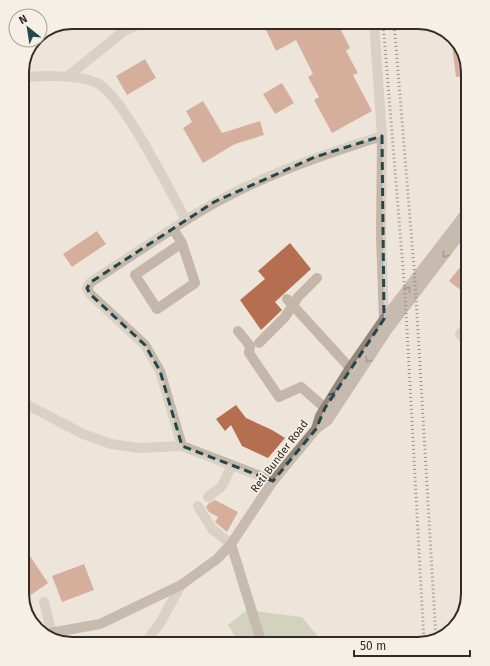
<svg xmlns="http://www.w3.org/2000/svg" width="490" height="666" viewBox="0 0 490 666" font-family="'Fira Sans',sans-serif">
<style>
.green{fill:#afba9c}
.building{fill:#b66e50}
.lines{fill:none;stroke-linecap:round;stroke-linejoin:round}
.street{stroke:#c4b6a8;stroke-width:10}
.secondary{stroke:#97867a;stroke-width:10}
.rail{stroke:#322b27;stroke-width:3;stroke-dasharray:1 3;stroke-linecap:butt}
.oneway{stroke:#504640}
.marked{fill:none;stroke:#22484d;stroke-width:3;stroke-dasharray:8 5;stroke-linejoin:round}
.labels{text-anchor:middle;stroke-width:3.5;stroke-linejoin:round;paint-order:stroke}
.street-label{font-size:11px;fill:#322b27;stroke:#f6efe6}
.rim{fill:none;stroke:#322b27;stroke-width:2}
</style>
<rect width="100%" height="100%" fill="#eee5da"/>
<path class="green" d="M247 610 302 617 324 644H240L228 625Z"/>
<path class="building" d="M262 22H337L350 48 346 51 358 73 353 75 372 111 332 133 314 100 319 97 308 77 313 74 296 40 276 51Z
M451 38 461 47 468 75 456 77Z
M145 59 156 78 127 95 116 76Z
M282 83 294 103 275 114 263 94Z
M203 101 222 133 260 121 264 135 235 144 203 163 183 128 192 122 186 111Z
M97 231 106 244 72 267 63 254Z
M290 243 311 269 275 302 282 310 261 330 240 300 265 279 258 271Z
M468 257V296L449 281Z
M236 405 246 418 272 430 285 438 268 458 242 446 231 425 225 431 216 419Z
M215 500 238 512 227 532 215 522 218 517 209 512 206 507 209 503Z
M22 544 48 583 28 597 22 589Z
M84 564 94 590 62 602 52 576Z"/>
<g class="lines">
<path class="street" d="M374 22 382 136
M67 77 125 30 145 22
M22 78C40 75 81 75 97 83 123 96 170 191 186 220 247 181 312 158 382 136L381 237 384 319 385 323
M173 229 182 243 195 283 157 309 135 275 182 243
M287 299 350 368
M238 331 250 346 249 353 279 397 301 387 325 408
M259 343 285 317 298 297 317 278
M468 343 460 334 468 325
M22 402 83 434 111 444 139 448 182 446 273 481
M182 446 160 371 145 345 90 294 87 288 91 282 186 220
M208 497 222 486 232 465
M198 506 212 529 231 544
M44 602 52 634
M144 644 160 623 181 585"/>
<path class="secondary" d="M316 429 328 420 388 329 468 224
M231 544 262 644
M44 634 100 624 181 585 217 559 231 544 273 481 316 429 320 416 350 368 384 319 468 210"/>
<path class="rail" d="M383 22 405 293 424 642
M394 22 415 280 436 639"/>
</g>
<defs><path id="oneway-chevron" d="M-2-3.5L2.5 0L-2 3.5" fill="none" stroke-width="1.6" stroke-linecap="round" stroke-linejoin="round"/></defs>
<g class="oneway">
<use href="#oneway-chevron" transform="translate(445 255) rotate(127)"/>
<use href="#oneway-chevron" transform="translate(408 289) rotate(-52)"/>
<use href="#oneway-chevron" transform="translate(368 360) rotate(123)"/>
<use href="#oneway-chevron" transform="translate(333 395) rotate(-58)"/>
</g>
<path d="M0 0H490V666H0ZM382 136 384 319 325 408 316 429 273 481 182 446 160 371 145 345 90 294 87 288 91 282 214 202 315 157Z" fill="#eee5da" fill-opacity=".55" fill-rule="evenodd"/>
<path class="marked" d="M382 136 384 319 325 408 316 429 273 481 182 446 160 371 145 345 90 294 87 288 91 282 214 202 315 157Z"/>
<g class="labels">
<g class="street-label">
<text transform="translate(279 456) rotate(-53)" y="4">Reti Bunder Road</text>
</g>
</g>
<path d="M0 0H490V666H0ZM72 29H418A43 43 0 0 1 461 72V594A43 43 0 0 1 418 637H72A43 43 0 0 1 29 594V72A43 43 0 0 1 72 29Z" fill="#f6efe6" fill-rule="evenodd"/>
<path class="rim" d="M72 29H418A43 43 0 0 1 461 72V594A43 43 0 0 1 418 637H72A43 43 0 0 1 29 594V72A43 43 0 0 1 72 29Z"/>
<g transform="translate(28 28) rotate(330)"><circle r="19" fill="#f6efe6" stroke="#a8a19a"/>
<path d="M0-3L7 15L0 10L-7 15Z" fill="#22484d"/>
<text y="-6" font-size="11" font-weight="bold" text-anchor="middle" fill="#322b27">N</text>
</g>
<path d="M354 650v6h116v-6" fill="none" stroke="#322b27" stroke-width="2"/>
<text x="360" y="650" font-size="12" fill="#322b27" stroke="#f6efe6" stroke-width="3" paint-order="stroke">50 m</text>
</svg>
